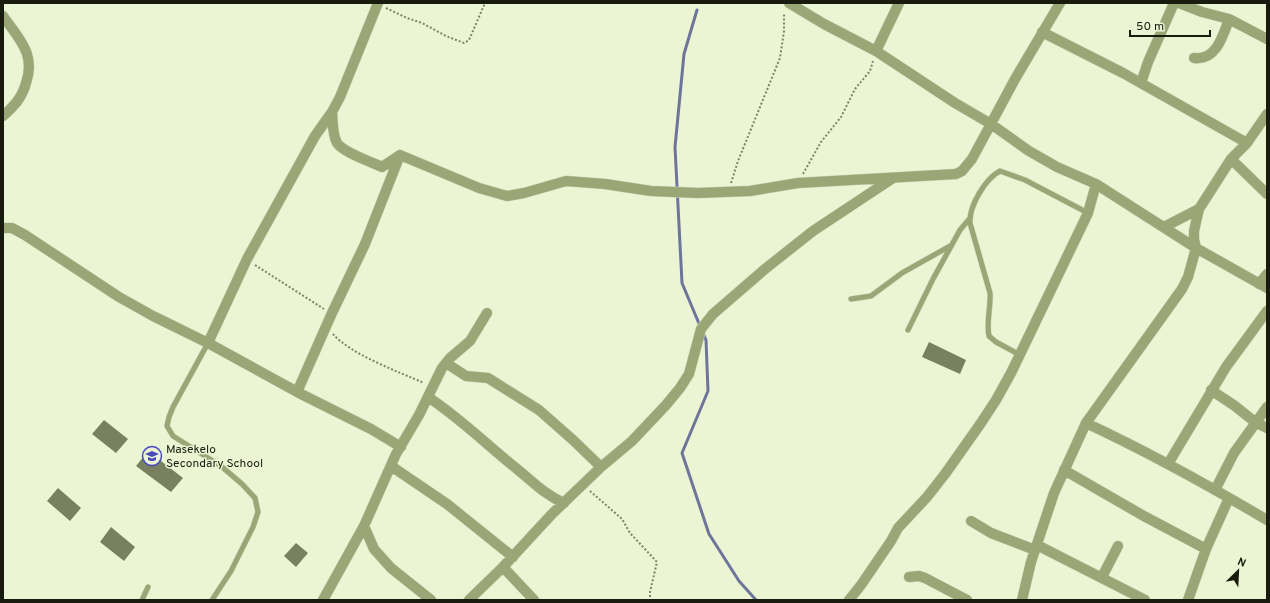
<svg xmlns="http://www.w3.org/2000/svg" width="1270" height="603" viewBox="0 0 1270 603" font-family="Overpass,sans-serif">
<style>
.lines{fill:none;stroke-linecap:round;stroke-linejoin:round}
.stream{stroke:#6e759b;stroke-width:3}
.building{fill:#798062}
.lane-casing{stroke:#cad2b3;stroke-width:6}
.street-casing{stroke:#cad2b3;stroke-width:11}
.path{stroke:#7c826b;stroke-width:2;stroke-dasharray:2 2;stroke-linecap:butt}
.lane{stroke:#9ba677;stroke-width:5}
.street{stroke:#9ba677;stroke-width:10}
.labels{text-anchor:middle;stroke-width:3;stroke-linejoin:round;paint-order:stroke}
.poi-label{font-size:12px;fill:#181b0e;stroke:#ecf5d3;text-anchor:start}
</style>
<rect width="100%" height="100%" fill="#ecf5d3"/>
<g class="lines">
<path class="stream" d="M697 10 684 54 675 147 682 283 700 326
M703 333 706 340 708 391 682 453 709 534 739 581 756 600"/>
</g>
<path class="building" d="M929 342 966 360 960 374 922 357Z
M104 420 128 439 116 453 92 434Z
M148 451 183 478 171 492 136 466Z
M58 488 81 508 70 521 47 501Z
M111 527 135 547 124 561 100 542Z
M296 543 308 553 296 567 284 556Z"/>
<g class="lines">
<g class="lane-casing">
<path id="lane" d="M851 299 871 296 902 273 950 246
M908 330 933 279 960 230 970 218
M208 343 173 407 169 417 167 426 173 436 221 466 242 484 255 498 258 512 253 527 231 571 212 600
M1020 355 996 342 989 336C986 322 991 307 990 293L970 223C969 206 985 179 1000 171L1025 180 1088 213
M142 600 148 587"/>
</g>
<g class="street-casing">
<path id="street" d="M789 3 824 24 876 51 955 103 991 124 1029 151 1057 167 1096 184 1196 248 1267 288
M1179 3 1202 12 1229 19 1267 39
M3 16C19 39 36 54 26 83 22 98 14 106 3 116
M1042 32 1123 73 1247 143
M876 51 899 3
M1194 58C1216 61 1223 36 1229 19
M1141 83 1148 62 1174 3
M332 112C333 121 332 134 337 143 344 153 370 161 382 167L400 155 479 188 507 196 524 193 566 181 605 184 651 191 698 193 750 191 798 183 956 174 962 171 972 159 1015 79 1060 3
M1231 159 1267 194
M1164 227 1199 209
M3 228H12L25 235 119 297 153 316 208 343 301 394 371 429 401 447
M1259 284 1267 274
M208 343 247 259 315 136 332 112 340 97 378 3
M446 363 466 376 488 378 539 410 573 440 601 467
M1211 390 1235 406 1255 422 1267 428
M297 392 332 313 365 244 400 155
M428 397C460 418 487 445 517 469 532 481 545 495 564 503
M1086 423C1148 452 1208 485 1267 520
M1168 464 1226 367 1267 311
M391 466 447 504 513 557
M1064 470 1142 515 1206 549
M1215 490 1234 453 1267 407
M971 521 991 533 1035 550
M364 526 374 549 391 568 431 600
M1037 545 1145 600
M503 567 534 600
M909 577 919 576 925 578 967 600
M1102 577 1118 546
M323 600 364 526 396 454 419 415 442 368 450 358 470 341 487 313
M469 600 503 567 552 514 601 467 632 441 666 405 680 388 689 374 701 329 713 314 765 269 813 231 893 178
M849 600 861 585 891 541 898 528 927 497 945 474 981 423 996 400 1011 373 1088 213 1096 184
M1022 600 1031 562 1054 493 1086 423 1182 289 1188 277 1196 248 1194 239V231L1199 209 1231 159 1247 143 1267 114
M1188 600 1206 549 1229 498"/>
</g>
<path class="path" d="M386 8 407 18 422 23 446 36 464 43 469 40 485 3
M803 174 821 142 841 117 855 89 870 71 873 61
M731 183 738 161 780 58 784 31V13
M255 265 324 309
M333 334C350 354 399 372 424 383
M590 491 622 519 630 533 657 562 650 592V600"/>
<use href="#lane" class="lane"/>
<use href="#street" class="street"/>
</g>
<defs>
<g id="school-ring" transform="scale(1)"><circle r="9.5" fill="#ecf5d3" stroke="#4948be" stroke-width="1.5"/><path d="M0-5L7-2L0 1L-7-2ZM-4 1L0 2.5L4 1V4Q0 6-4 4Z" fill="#4948be"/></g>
</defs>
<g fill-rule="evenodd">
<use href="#school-ring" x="152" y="456"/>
</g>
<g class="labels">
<g class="poi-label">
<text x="166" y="453">Masekelo<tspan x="166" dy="14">Secondary School</tspan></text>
</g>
</g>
<rect width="1270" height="603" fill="none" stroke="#181b0e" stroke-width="8"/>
<g transform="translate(1238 571) rotate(24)" stroke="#ecf5d3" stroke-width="3" paint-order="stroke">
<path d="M0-3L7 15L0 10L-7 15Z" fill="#181b0e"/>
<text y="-6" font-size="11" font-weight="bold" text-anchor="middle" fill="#181b0e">N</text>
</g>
<path d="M1130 30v6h80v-6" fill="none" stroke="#181b0e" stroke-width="2"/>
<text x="1136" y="30" font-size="12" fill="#181b0e" stroke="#ecf5d3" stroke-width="3" paint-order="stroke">50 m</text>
</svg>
